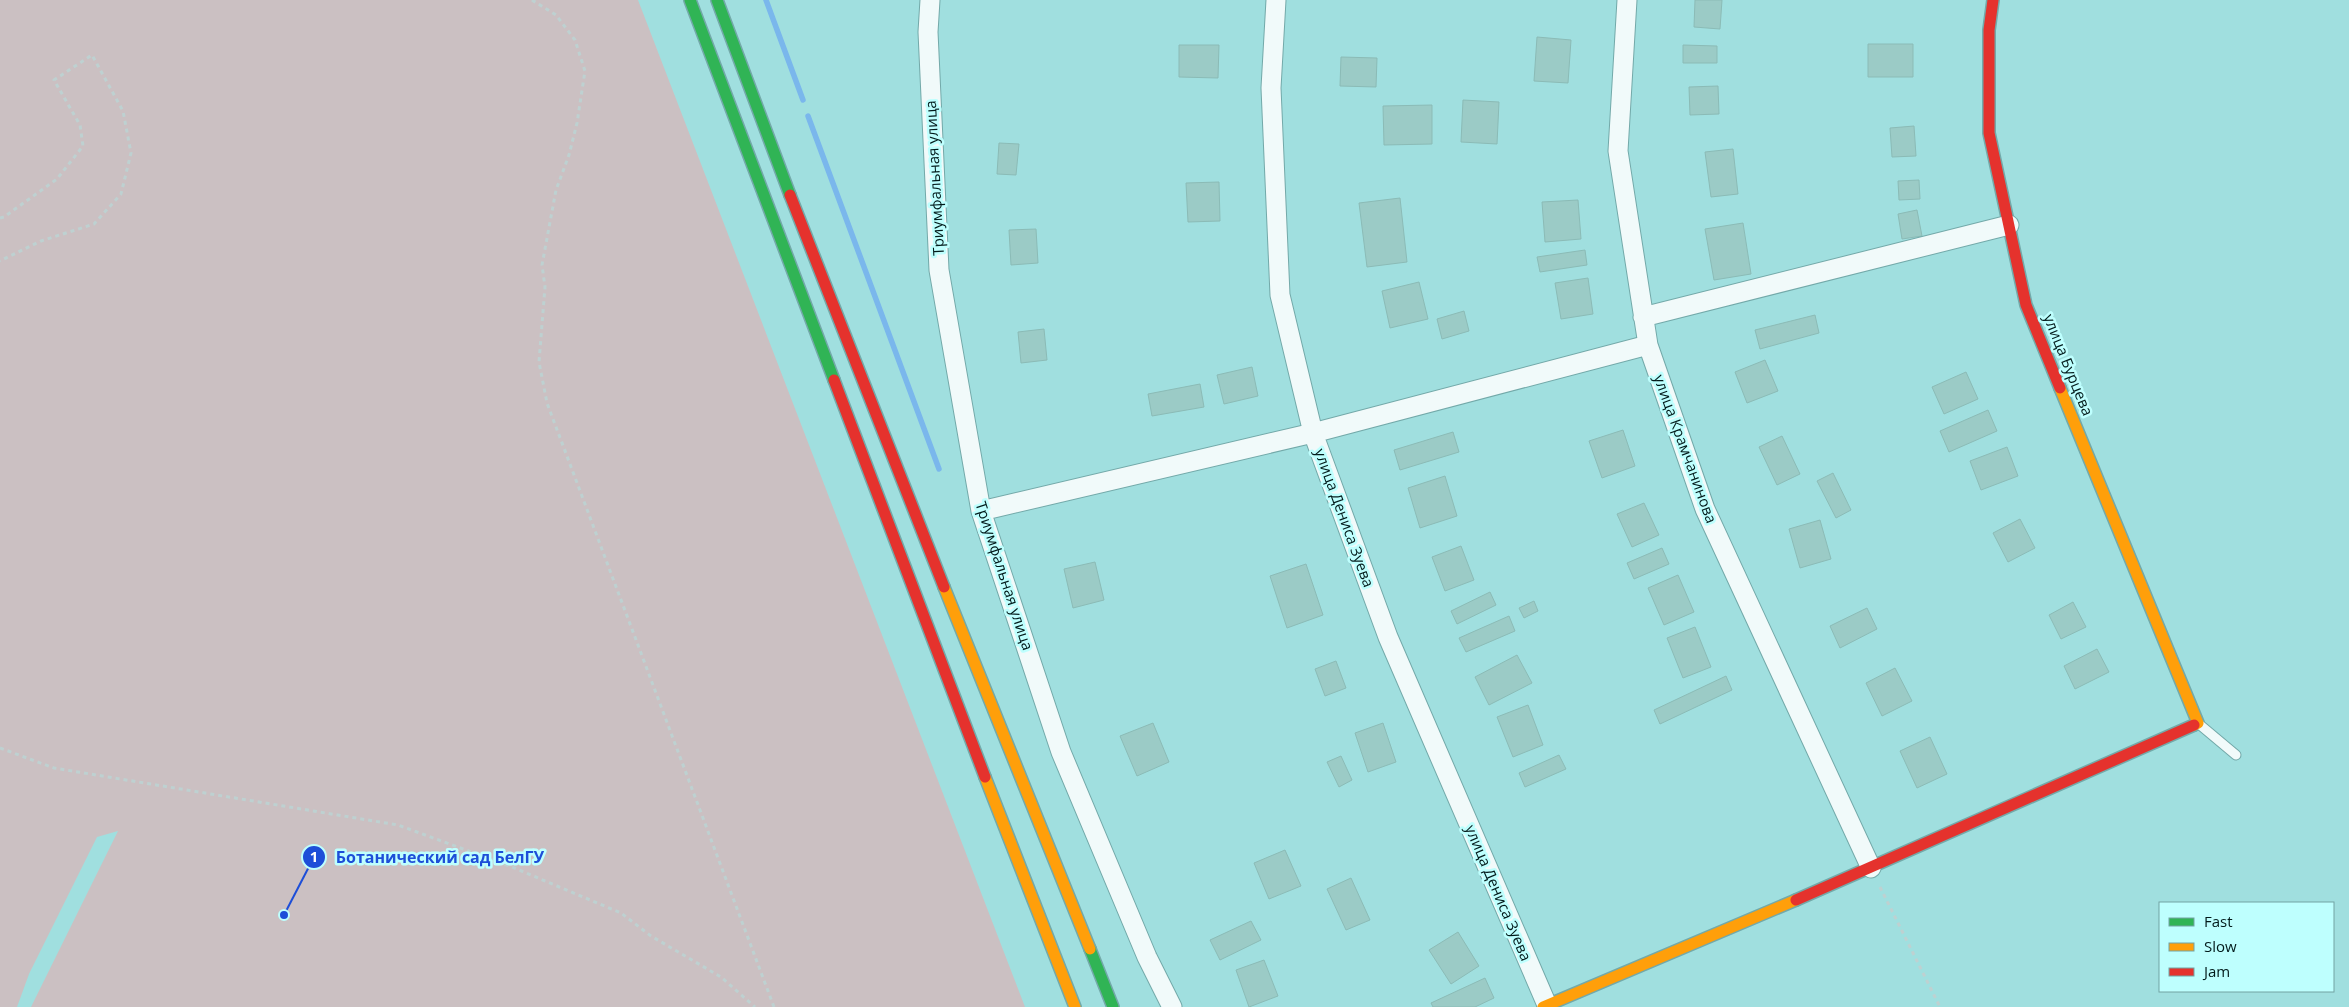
<svg xmlns="http://www.w3.org/2000/svg" width="2349" height="1007" viewBox="0 0 2349 1007" font-family="'Open Sans',sans-serif">
<style>
.green{fill:#cbc0c2}
.lines{fill:none;stroke-linecap:round;stroke-linejoin:round}
.stream{stroke:#7ab7ec;stroke-width:5.5}
.building{fill:#9bcbc6;stroke:#8bbbb6}
.lane-casing{stroke:#73a9a9;stroke-width:11}
.street-casing{stroke:#73a9a9;stroke-width:21}
.fast-casing{stroke:#73a9a9;stroke-width:14}
.slow-casing{stroke:#73a9a9;stroke-width:14}
.jam-casing{stroke:#73a9a9;stroke-width:14}
.path{stroke:#bed1d1;stroke-width:3;stroke-dasharray:4 4;stroke-linecap:butt}
.lane{stroke:#f1fafa;stroke-width:9}
.street{stroke:#f1fafa;stroke-width:19}
.fast{stroke:#30b455;stroke-width:11}
.slow{stroke:#ff9f0a;stroke-width:11}
.jam{stroke:#e5322d;stroke-width:11}
.labels{text-anchor:middle;stroke-width:5;stroke-linejoin:round;paint-order:stroke}
.street-label{font-size:15px;fill:#021a1a;stroke:#befffe}
.leader{fill:none;stroke:#1d4ed8;stroke-width:2}
.callout-dot{fill:#1d4ed8;stroke:#befffe;stroke-width:2}
.mark-label{font-size:15px;text-anchor:middle;font-weight:bold;fill:#fff}
.callout-label{font-size:16px;text-anchor:middle;font-weight:bold;fill:#1d4ed8;stroke:#befffe;stroke-width:5;stroke-linejoin:round;paint-order:stroke}
</style>
<rect width="100%" height="100%" fill="#a0dfdf"/>
<path class="green" d="M0 0H638L1025 1007H31L118 831 97 837 29 974 17 1007H0Z"/>
<g class="lines">
<path class="stream" d="M766 0 803 100
M808 116 939 469"/>
</g>
<path class="building" d="M1695 0H1722L1720 29 1694 27Z
M1537 37 1571 40 1568 83 1534 81Z
M1868 44H1913V77H1868Z
M1179 45H1219L1218 78 1179 77Z
M1683 45 1717 46V63H1683Z
M1341 57 1377 58 1376 87 1340 86Z
M1718 86 1719 114 1690 115 1689 87Z
M1463 100 1499 102 1497 144 1461 142Z
M1432 105V144L1384 145 1383 106Z
M1914 126 1916 156 1892 157 1890 128Z
M999 143 1019 144 1016 175 997 174Z
M1733 149 1738 194 1711 197 1705 152Z
M1919 180 1920 199 1899 200 1898 181Z
M1219 182 1220 221 1188 222 1186 183Z
M1400 198 1407 262 1367 267 1359 203Z
M1578 200 1581 239 1545 242 1542 202Z
M1917 210 1922 236 1902 239 1898 214Z
M1743 223 1751 274 1714 280 1705 229Z
M1036 229 1038 263 1011 265 1009 230Z
M1585 250 1587 265 1540 272 1537 257Z
M1588 278 1593 314 1561 319 1555 283Z
M1419 282 1428 319 1390 328 1382 291Z
M1464 311 1469 331 1442 339 1437 319Z
M1815 315 1819 333 1760 349 1755 330Z
M1044 329 1047 360 1021 363 1018 332Z
M1765 360 1778 391 1747 403 1735 372Z
M1252 367 1258 396 1224 404 1217 375Z
M1966 372 1978 399 1944 414 1932 387Z
M1200 384 1204 407 1152 416 1148 394Z
M1988 410 1997 431 1949 452 1940 431Z
M1623 430 1635 466 1602 478 1589 441Z
M1453 432 1459 452 1400 470 1394 450Z
M1782 436 1800 474 1777 485 1759 447Z
M2007 447 2018 476 1981 490 1970 461Z
M1833 473 1851 510 1836 518 1817 481Z
M1445 476 1457 516 1420 528 1408 488Z
M1644 503 1659 535 1632 547 1617 514Z
M2020 519 2035 548 2008 562 1993 533Z
M1820 520 1831 559 1800 568 1789 529Z
M1461 546 1474 580 1445 591 1432 557Z
M1662 548 1669 564 1634 579 1627 563Z
M1095 562 1104 600 1073 608 1064 569Z
M1306 564 1323 615 1287 628 1270 576Z
M1678 575 1694 612 1664 625 1648 588Z
M1490 592 1496 605 1457 624 1451 611Z
M1534 601 1538 611 1524 618 1519 608Z
M2073 602 2086 627 2061 639 2049 615Z
M1867 608 1877 629 1840 648 1830 626Z
M1509 616 1515 631 1466 652 1459 638Z
M1695 627 1711 667 1683 678 1667 638Z
M2097 649 2109 672 2075 689 2064 666Z
M1517 655 1532 683 1489 705 1475 677Z
M1336 661 1346 688 1325 696 1315 669Z
M1895 668 1912 701 1882 716 1866 683Z
M1726 676 1732 690 1660 724 1654 710Z
M1528 705 1543 745 1513 757 1497 717Z
M1153 723 1169 762 1137 776 1120 736Z
M1383 723 1396 762 1368 772 1355 733Z
M1930 737 1947 774 1917 788 1900 751Z
M1559 755 1566 769 1525 787 1519 773Z
M1341 756 1352 780 1339 787 1327 762Z
M1285 850 1301 886 1269 899 1254 863Z
M1351 878 1370 920 1346 930 1327 889Z
M1251 921 1261 940 1220 960 1210 940Z
M1458 932 1479 966 1451 984 1429 950Z
M1264 960 1278 996 1249 1007 1236 970Z
M1485 978 1494 998 1475 1007H1433L1431 1003Z"/>
<g class="lines">
<g class="lane-casing">
<path id="lane" d="M2199 724 2236 755"/>
</g>
<g class="street-casing">
<path id="street" d="M930 0 928 32 939 270 981 511 1061 752 1147 957 1172 1007
M1276 0 1271 88 1280 295 1313 433 1388 637 1547 1005
M1627 0 1618 151 1648 345 1705 509 1871 868
M1643 317 2009 225
M981 511 1313 433 1648 345"/>
</g>
<g class="fast-casing">
<path id="fast" d="M690 0 834 380
M717 0 790 195
M1090 949 1113 1007"/>
</g>
<g class="slow-casing">
<path id="slow" d="M2060 388 2198 723 2194 725
M944 587 1090 949
M985 777 1075 1007
M1543 1007 1796 900"/>
</g>
<g class="jam-casing">
<path id="jam" d="M1993 0 1989 30V133L2026 305 2060 388
M790 195 944 587
M834 380 985 777
M1796 900 2194 725"/>
</g>
<path class="path" d="M532 0 556 15 575 40 585 71 577 123 569 155 556 190 542 265 545 287 539 362 547 403 774 1007
M0 218 4 217 57 179 83 146 80 125 54 80 92 55 123 111 131 153 121 194 94 224 41 241 0 261
M0 748 54 768 398 825 512 867 621 913 651 936 721 977 755 1007
M1880 887 1940 1007"/>
<use href="#lane" class="lane"/>
<use href="#street" class="street"/>
<use href="#fast" class="fast"/>
<use href="#slow" class="slow"/>
<use href="#jam" class="jam"/>
</g>
<g class="labels">
<g class="street-label">
<text transform="translate(935 178) rotate(-93)" y="5">Триумфальная улица</text>
<text transform="translate(2068 365) rotate(68)" y="5">улица Бурцева</text>
<text transform="translate(1685 449) rotate(70)" y="5">улица Крамчанинова</text>
<text transform="translate(1344 518) rotate(70)" y="5">улица Дениса Зуева</text>
<text transform="translate(1004 576) rotate(72)" y="5">Триумфальная улица</text>
<text transform="translate(1498 893) rotate(67)" y="5">улица Дениса Зуева</text>
</g>
</g>
<path class="leader" d="M284 915L314 857"/>
<g class="callout-dot">
<circle cx="284" cy="915" r="5"/>
<circle cx="314" cy="857" r="12"/>
</g>
<g class="mark-label">
<text x="314" y="862">1</text>
</g>
<g class="callout-label">
<text x="440" y="863">Ботанический сад БелГУ</text>
</g>
<rect x="2159" y="902" width="175" height="90" fill="#befffe" stroke="#73a3a3"/>
<rect x="2169" y="918" width="25" height="8" fill="#30b455" stroke="#73a3a3"/>
<text x="2204" y="927" font-size="15" fill="#021a1a">Fast</text>
<rect x="2169" y="943" width="25" height="8" fill="#ff9f0a" stroke="#73a3a3"/>
<text x="2204" y="952" font-size="15" fill="#021a1a">Slow</text>
<rect x="2169" y="968" width="25" height="8" fill="#e5322d" stroke="#73a3a3"/>
<text x="2204" y="977" font-size="15" fill="#021a1a">Jam</text>
</svg>
